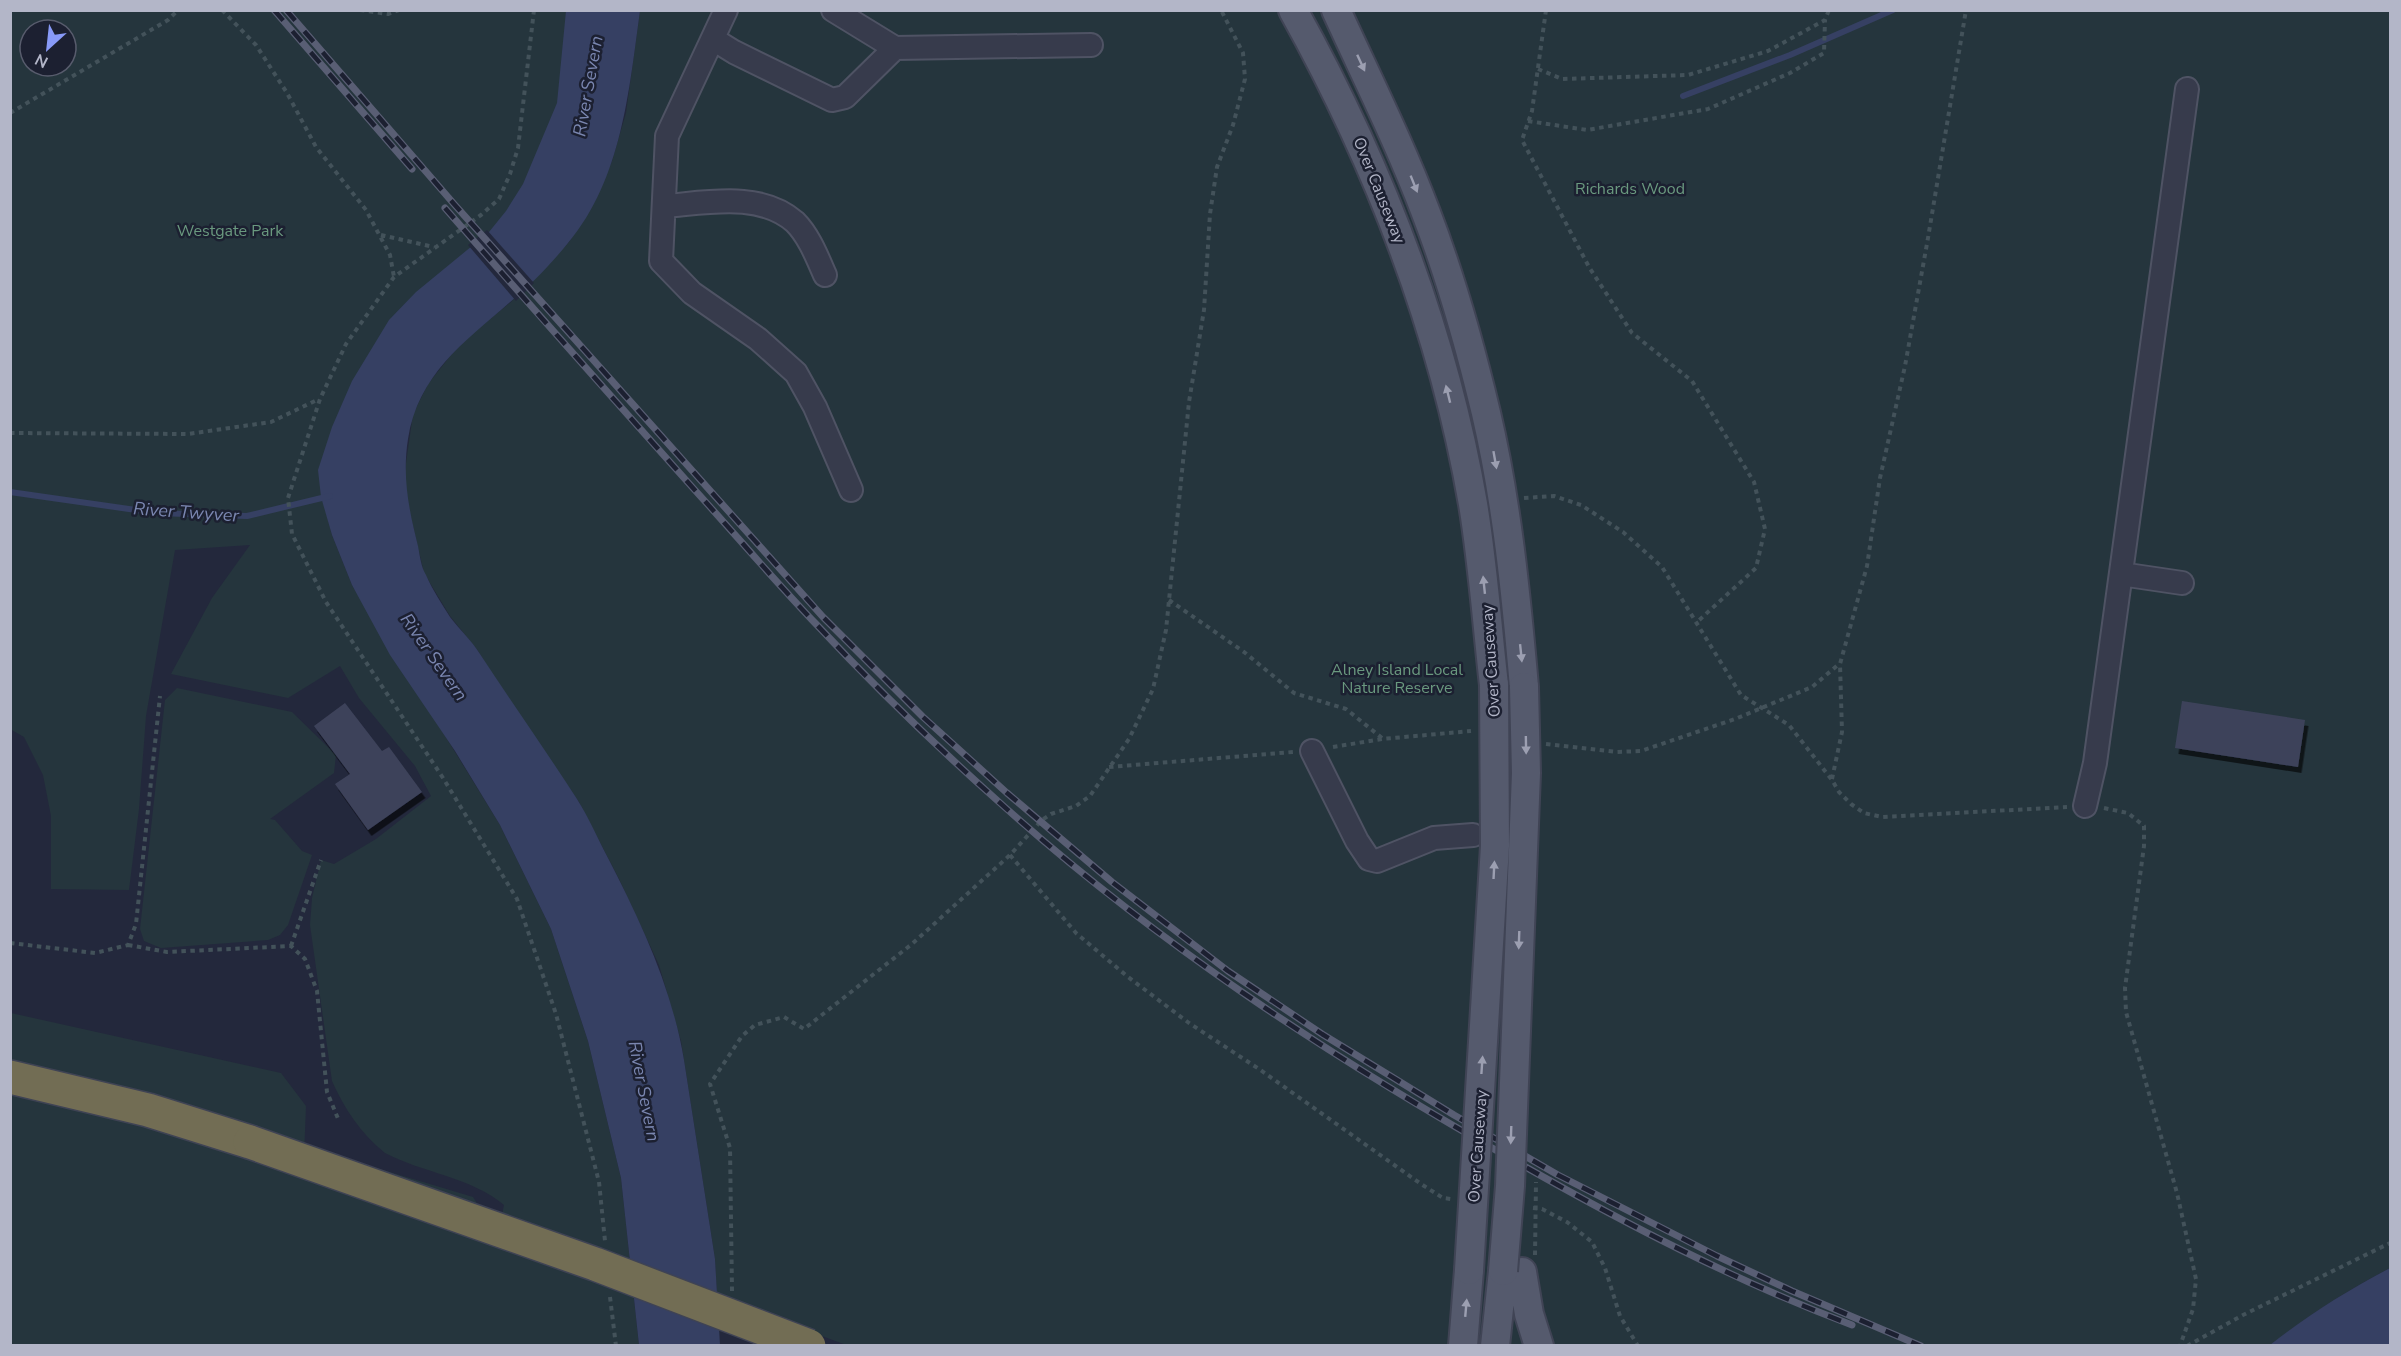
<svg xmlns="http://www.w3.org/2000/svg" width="2401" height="1356" viewBox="0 0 2401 1356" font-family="'Nunito Sans',sans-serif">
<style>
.green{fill:#25353d;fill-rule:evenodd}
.water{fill:#364063}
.pier{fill:#23283c}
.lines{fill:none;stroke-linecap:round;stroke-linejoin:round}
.stream{stroke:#364063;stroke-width:6}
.building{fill:#3d425a;filter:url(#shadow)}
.minor-casing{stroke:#4f5364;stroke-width:26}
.major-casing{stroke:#404455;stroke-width:32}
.highway-casing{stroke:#3f4354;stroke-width:36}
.path{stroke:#43525a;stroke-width:4;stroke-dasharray:4.5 4.5;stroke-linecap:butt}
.minor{stroke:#373b4c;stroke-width:22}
.major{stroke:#555a6d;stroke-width:28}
.highway{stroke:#726d54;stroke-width:33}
.rail-casing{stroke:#595e74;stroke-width:7}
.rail{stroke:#1c2031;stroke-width:4.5;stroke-dasharray:14;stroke-linecap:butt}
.major-bridge-casing{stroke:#404455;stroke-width:32;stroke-linecap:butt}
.highway-bridge-casing{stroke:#3f4354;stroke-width:36;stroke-linecap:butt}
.major-bridge{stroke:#555a6d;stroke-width:28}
.highway-bridge{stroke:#726d54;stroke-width:33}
.oneway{fill:#9c9fb1}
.labels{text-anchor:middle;stroke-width:5;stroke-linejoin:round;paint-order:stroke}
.park-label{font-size:16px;fill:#6a997f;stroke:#1c2031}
.street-label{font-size:16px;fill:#b3b6c8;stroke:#1c2031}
.water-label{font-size:18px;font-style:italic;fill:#7a86b0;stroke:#1c2031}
</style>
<defs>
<filter id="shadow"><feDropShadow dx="3.5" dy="6" stdDeviation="0" flood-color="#0009"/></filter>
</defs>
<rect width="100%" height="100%" fill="#23283c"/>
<path class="green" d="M10 11H597L581 138 322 497 332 535 352 585 500 825 551 929 588 1041 621 1178 639 1345H11V1013L281 1073 306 1106 304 1157 343 1158 473 1197 478 1205 472 1221 502 1215 504 1205C471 1177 423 1173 385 1153 361 1134 344 1108 332 1081L310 925 312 898 321 860 334 864 376 839 431 796 415 766 359 698 340 666 288 698 171 674 212 598 250 545 175 550 146 716 139 809 129 890 51 889V816L43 775 24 737 10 729ZM30 30H66V66H30Z
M640 11H2390V1268C2348 1290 2308 1315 2270 1346H849L717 1297 715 1259 681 1041 659 965 619 879 579 802 504 693 478 651 450 616 424 573 410 513 404 477 413 414 428 384 451 355 475 331 511 302 569 242 595 201 612 161 626 113Z
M177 688 292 712 336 755 334 773 270 819 275 820 302 851 312 855 288 925 280 935 268 940 161 948 144 941 140 929 165 700Z"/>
<path class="water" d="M566 11H640C629 90 622 179 568 243 551 264 530 286 509 303 463 343 418 375 408 439 402 477 409 510 418 546 420 556 421 567 426 575 432 589 442 604 450 617 460 630 472 641 480 654 512 703 546 751 577 799 589 818 598 839 608 858 641 922 672 988 684 1060L715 1259 720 1345H639L621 1178 588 1041 551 929 500 825 455 751 390 655 352 585 332 535 321 497 318 470 332 427 352 381 389 320 416 292 489 232 506 211 523 184 557 103Z
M2390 1268V1345H2270C2308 1315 2348 1290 2390 1268Z"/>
<path class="pier" d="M487 230 534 283 516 301 468 245Z"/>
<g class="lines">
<path class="stream" d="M1683 96 1790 55 1893 10
M10 492 157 513 247 516 330 496"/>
</g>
<path class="building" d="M2182 701 2305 720 2298 767 2175 748Z
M345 703 382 751 389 747 422 792 368 830 335 784 350 774 314 726Z"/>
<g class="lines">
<g class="minor-casing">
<path id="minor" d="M726 10 667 136 661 261 692 293 758 339 796 373 815 407 851 490
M833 10 895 48 1091 45
M713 39 734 52 832 100 845 97 895 48
M664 206C706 203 760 191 795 222 809 236 817 257 825 275
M2121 574 2182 583
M1312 751 1357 841 1369 859 1377 861 1434 838 1473 835
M2085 806 2095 763 2187 89"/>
</g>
<g class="major-casing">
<path id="major" d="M1293 10C1378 163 1443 331 1473 504 1483 564 1487 625 1494 685
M1336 10C1367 78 1400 144 1426 213 1451 278 1470 346 1486 413 1507 503 1516 595 1524 687
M1522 1272 1529 1314 1539 1346
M1463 1346 1469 1270
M1495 1346 1503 1271"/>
</g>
<g class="highway-casing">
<path id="highway" d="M10 1077 148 1110 250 1142"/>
</g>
<path class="path" d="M222 10 256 45 287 93 316 147 366 210 390 255 394 277
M360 10 388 14 399 10
M534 10 518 148 510 174 499 199 481 215 394 277 346 344 320 399 288 498 292 534 326 602 443 778 517 899 556 1014 599 1182 605 1241
M1546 10 1532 111 1522 140 1589 267 1632 333 1692 381 1754 482 1765 529 1756 568 1696 623
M1538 69 1562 79 1688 75 1768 51 1825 20 1829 10
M10 113 168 20 178 10
M1528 121 1587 130 1708 109 1790 73 1824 53 1825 20
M381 235 434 247
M10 433 188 434 271 422 319 399
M1524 498 1554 496 1581 505 1623 532 1662 567 1741 695 1789 725 1832 780 1839 792 1851 804 1864 813 1882 817 2067 807
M1169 600 1244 652 1294 693 1346 709 1382 738
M1546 744 1617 752 1641 751 1735 719 1812 687 1839 664
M1333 747 1382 739 1471 731
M1109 767 1293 752
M1832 779 1842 732 1840 664 1867 566 1880 478 1905 366 1928 238 1966 10
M2104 808 2128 813 2144 826V846L2125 988 2126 1012 2177 1193 2196 1279 2193 1309 2180 1346
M1010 855 1076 933 1128 977 1189 1023 1259 1069 1421 1184 1443 1198 1451 1199
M10 943 95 953 128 945 136 924 160 696
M128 945 167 952 291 946 305 959 317 991 327 1092 339 1121
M291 946 321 860
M1533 1208 1542 1209 1567 1222 1592 1242 1605 1268 1620 1316 1638 1346
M1535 1255 1536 1182
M732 1291 730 1148 710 1084 742 1036 755 1025 784 1017 804 1029 912 944 1010 855 1042 820 1051 814 1076 806 1090 796 1129 739 1153 689 1166 630 1189 402 1204 310 1210 214 1217 167 1233 125 1245 79 1243 53 1221 10
M610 1297 616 1346
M2187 1346 2243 1315 2390 1243"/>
<use href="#minor" class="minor"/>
<use href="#major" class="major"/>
<use href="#highway" class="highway"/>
<g class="rail-casing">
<path id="rail" d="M274 10 412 169
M286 10 454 204 823 617 923 717 1007 793 1112 882 1228 971 1322 1034 1454 1115 1558 1175 1717 1256 1792 1291 1921 1346
M445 208C527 302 610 395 693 488 734 533 774 580 816 624 874 686 936 746 999 802 1156 943 1332 1058 1515 1161 1624 1223 1735 1281 1852 1325"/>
</g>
<use href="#rail" class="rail"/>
<g class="major-bridge-casing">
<path id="major-bridge" d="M1469 1270 1495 846 1494 685
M1503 1271 1510 1186 1526 773 1524 687"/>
</g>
<g class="highway-bridge-casing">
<path id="highway-bridge" d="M250 1142 595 1264 809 1346"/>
</g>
<use href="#major-bridge" class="major-bridge"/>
<use href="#highway-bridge" class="highway-bridge"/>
</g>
<defs><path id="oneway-solid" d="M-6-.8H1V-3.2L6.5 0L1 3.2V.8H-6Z" transform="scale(1.5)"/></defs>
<g class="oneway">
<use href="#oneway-solid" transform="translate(1361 63) rotate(65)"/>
<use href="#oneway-solid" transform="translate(1414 184) rotate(68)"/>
<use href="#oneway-solid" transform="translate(1448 394) rotate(-104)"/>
<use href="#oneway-solid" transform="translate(1495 460) rotate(80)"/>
<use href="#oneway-solid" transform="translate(1484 585) rotate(-96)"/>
<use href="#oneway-solid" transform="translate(1521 653) rotate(84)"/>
<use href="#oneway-solid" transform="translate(1526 745) rotate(89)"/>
<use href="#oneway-solid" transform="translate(1494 870) rotate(-87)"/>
<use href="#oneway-solid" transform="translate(1519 940) rotate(92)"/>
<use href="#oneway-solid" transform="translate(1482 1065) rotate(-86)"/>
<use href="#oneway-solid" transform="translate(1511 1135) rotate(92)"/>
<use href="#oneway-solid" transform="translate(1466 1308) rotate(-85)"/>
</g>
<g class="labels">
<g class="park-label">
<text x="1630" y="194">Richards Wood</text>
<text x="230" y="236">Westgate Park</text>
<text x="1397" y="675">Alney Island Local<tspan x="1397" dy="18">Nature Reserve</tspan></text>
</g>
<g class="street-label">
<text transform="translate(1380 190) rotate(68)" y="6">Over Causeway</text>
<text transform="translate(1490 661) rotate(-94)" y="6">Over Causeway</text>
<text transform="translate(1477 1146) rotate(-86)" y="6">Over Causeway</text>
</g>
<g class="water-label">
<text transform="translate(588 86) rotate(-80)" y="6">River Severn</text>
<text transform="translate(186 512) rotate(4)" y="6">River Twyver</text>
<text transform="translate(434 657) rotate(55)" y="6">River Severn</text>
<text transform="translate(644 1091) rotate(79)" y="6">River Severn</text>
</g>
</g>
<rect width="2401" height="1356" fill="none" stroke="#b3b6c8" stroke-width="24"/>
<g transform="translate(48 48) rotate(207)"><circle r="28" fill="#1c2031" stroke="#585c6d" stroke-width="1.5"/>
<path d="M0-4.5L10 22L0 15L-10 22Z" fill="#889af8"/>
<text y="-9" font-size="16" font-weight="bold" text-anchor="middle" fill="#b3b6c8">N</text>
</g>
</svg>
